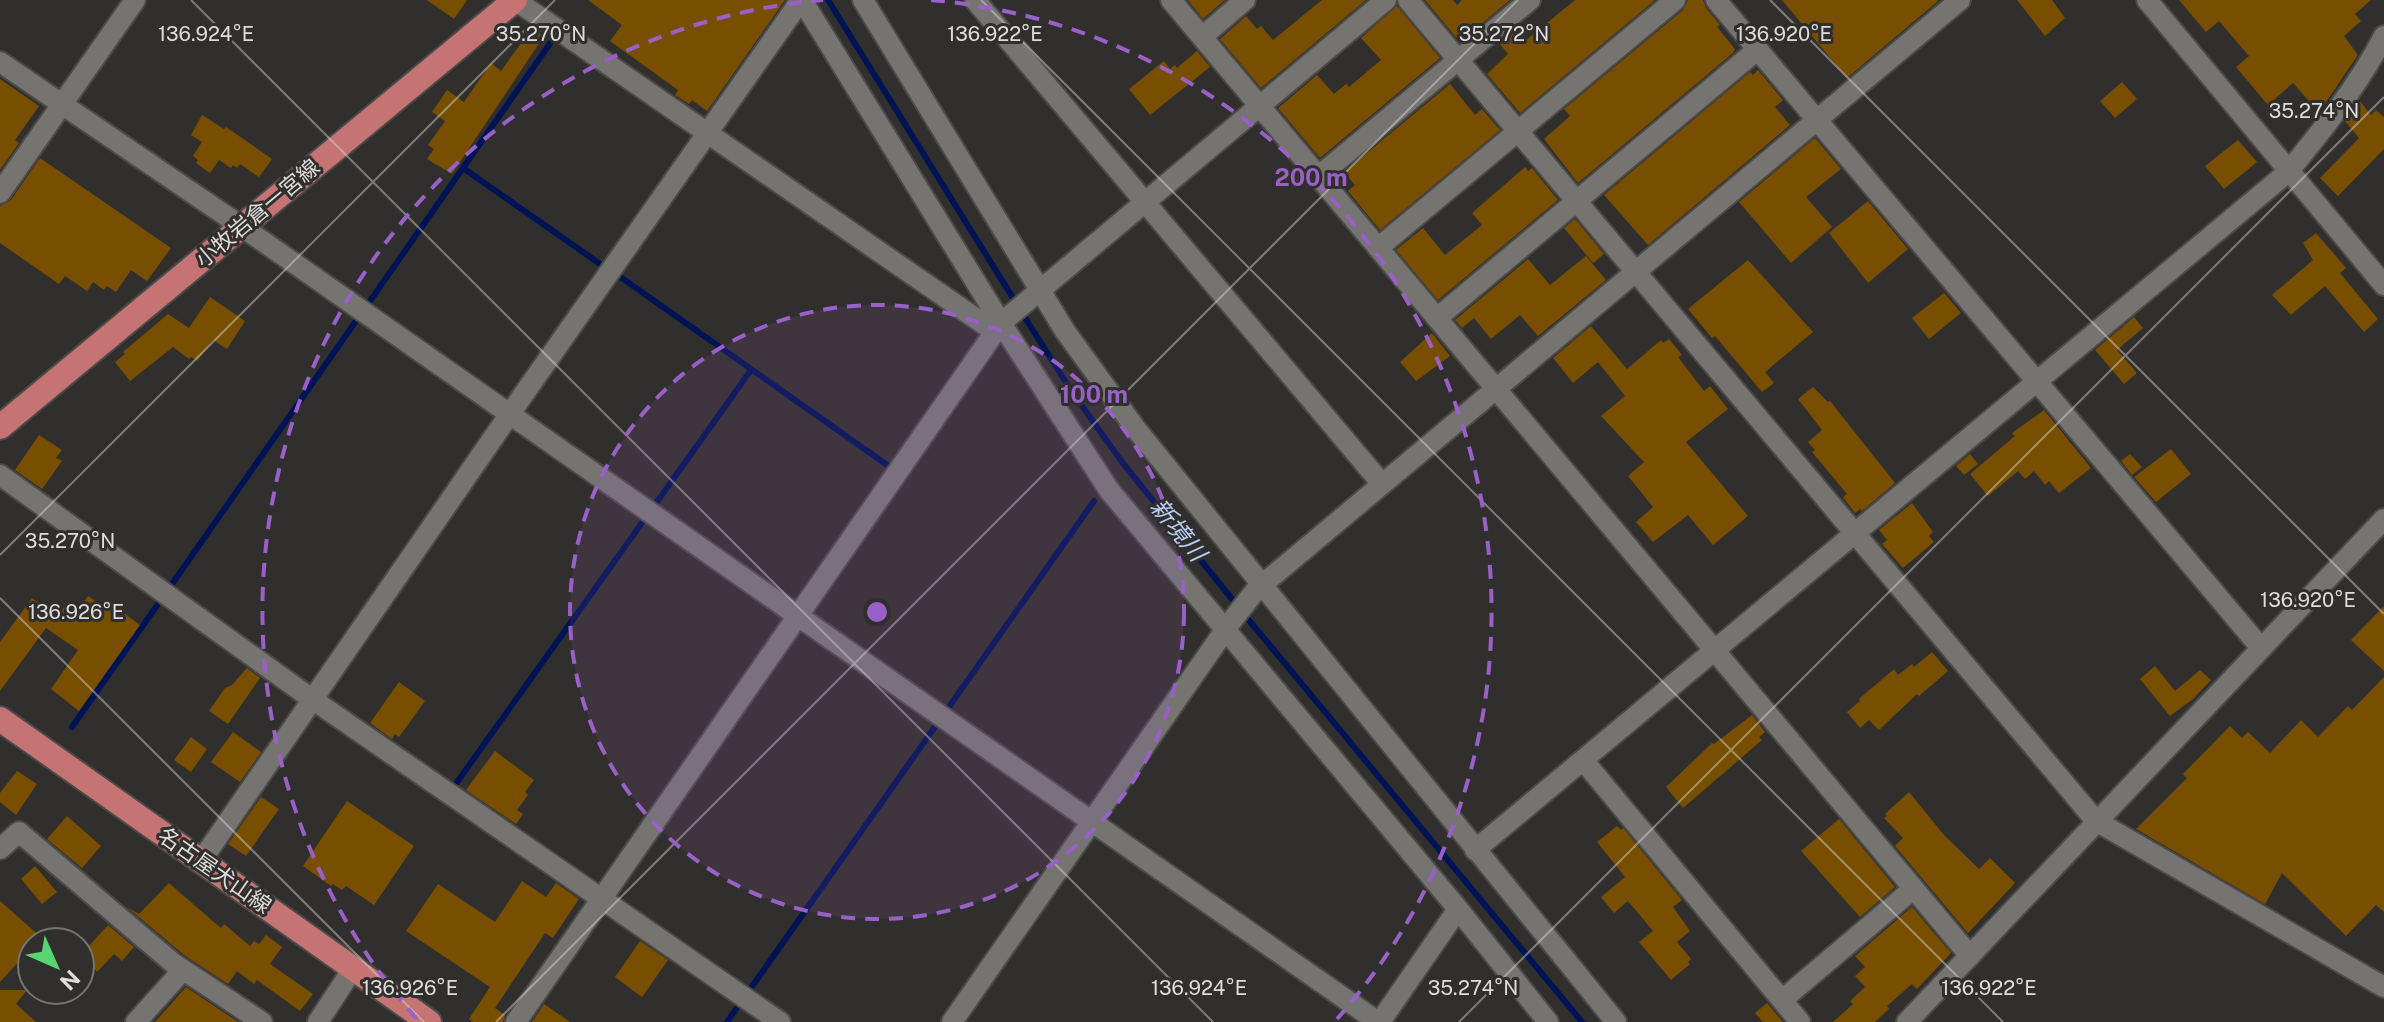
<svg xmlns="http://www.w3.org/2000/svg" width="2384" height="1022" viewBox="0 0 2384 1022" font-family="'Public Sans','Noto Sans JP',sans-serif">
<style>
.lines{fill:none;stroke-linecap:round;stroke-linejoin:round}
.stream{stroke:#001354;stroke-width:6}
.building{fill:#784f01}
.minor-casing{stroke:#4c4a49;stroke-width:24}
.major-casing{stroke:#4c4a49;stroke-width:28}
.minor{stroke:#757471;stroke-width:20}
.major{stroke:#c57373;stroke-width:24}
.ticks{fill:none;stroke:#dedddc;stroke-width:2;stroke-opacity:0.45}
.ring{fill:none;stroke:#9961c8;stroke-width:4;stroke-dasharray:14 10}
.labels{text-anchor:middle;stroke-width:6;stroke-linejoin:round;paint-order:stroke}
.street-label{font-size:22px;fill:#dedddc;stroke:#312f2d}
.water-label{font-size:24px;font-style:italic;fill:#b8cef5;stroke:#312f2d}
.ticks-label{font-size:20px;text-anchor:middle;fill:#dedddc;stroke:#312f2d;stroke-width:6;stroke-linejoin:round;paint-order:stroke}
.centre{fill:#9961c8;stroke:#312f2d;stroke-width:4}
.ring-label{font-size:24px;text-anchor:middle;font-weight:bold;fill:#9961c8;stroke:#312f2d;stroke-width:6;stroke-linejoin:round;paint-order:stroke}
</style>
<rect width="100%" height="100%" fill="#312f2d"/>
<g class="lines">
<path class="stream" d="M828 0 1016 303
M463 168 603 266
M619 276 890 467
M1022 313 1072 392 1122 462 1248 619 1582 1022
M72 727 556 35
M455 785 751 370
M727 1022 1094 501"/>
</g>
<path class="building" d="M427 0H467L454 19Z
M588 0H785L707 111 692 100 689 104 675 95 678 90 610 41 622 25Z
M1188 0H1225L1203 19Z
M1322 0H1366L1261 88 1220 39 1246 16 1257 29 1261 26 1273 40Z
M1425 0H1453L1457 5 1462 0H1510L1460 42Z
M1575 0H1655L1520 113 1487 74 1508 54 1499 43 1515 29 1525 41Z
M1688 0H1703L1706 8 1720 25 1717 27 1735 49 1733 53 1578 183 1544 139 1570 116 1564 109 1683 10Z
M1782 0H1937L1938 1 1847 78Z
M2017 0H2052L2065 18 2045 36Z
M2179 0H2371L2355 14 2361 21 2344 36 2358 55 2326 102 2316 109 2293 83 2268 105 2236 67 2249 56 2219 21 2206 32Z
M1397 6 1440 58 1320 158 1278 108 1317 75 1334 94 1346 84 1349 87 1381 60 1361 38Z
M532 28 544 36 452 174 427 159 434 149 428 145 445 121 432 112 447 90 464 102 491 63 501 71Z
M1197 51 1210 67 1150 115 1129 89 1164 61 1170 69 1175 65 1177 68Z
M1758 70 1783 100 1775 107 1790 125 1648 245 1604 195 1750 72 1753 75Z
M0 79 39 106 15 140 19 143 0 170Z
M2122 82 2137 99 2115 118 2100 101Z
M1450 84 1475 115 1482 109 1500 130 1380 230 1348 191 1355 185 1344 172Z
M2360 101 2371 115 2376 110 2384 117V149L2338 196 2320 178 2359 138 2345 121Z
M202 115 224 129 226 127 272 159 259 177 240 164 237 168 233 165 231 168 219 160 210 173 196 163 198 160 193 156 202 142 191 135Z
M1815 138 1841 169 1806 197 1832 227 1791 263 1739 202Z
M2238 140 2257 162 2224 189 2205 166Z
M40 158 171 248 147 281 131 270 116 292 107 286 104 290 93 282 87 291 65 276 59 284 0 243V206L11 200Z
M1525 167 1528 171 1532 168 1558 200 1438 300 1396 250 1423 228 1445 255 1482 225 1472 213Z
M1868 201 1908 249 1868 283 1829 233Z
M1575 219 1604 254 1593 263 1564 228Z
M2316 233 2346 268 2340 273 2378 319 2364 332 2325 286 2291 315 2272 295 2313 260 2303 243Z
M1586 256 1606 280 1538 336 1520 315 1491 339 1474 318 1462 328 1455 320 1528 259 1550 285Z
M1748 260 1813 332 1765 372 1774 383 1762 392 1715 336 1712 338 1688 309Z
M1944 293 1961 313 1929 339 1912 318Z
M210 297 245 321 227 349 213 340 197 361 191 357 189 359 173 347 130 381 115 362 125 354 123 352 168 314 189 328Z
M2134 317 2143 328 2117 350 2137 373 2124 384 2095 350Z
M1591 326 1627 369 1661 340 1663 343 1669 339 1682 355 1678 357 1704 391 1710 386 1728 409 1686 442 1748 516 1713 545 1688 515 1653 542 1636 522 1653 507 1628 476 1644 462 1601 416 1625 396 1598 362 1573 383 1553 358Z
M1432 333 1450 356 1416 381 1400 362Z
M1813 387 1828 402 1830 401 1895 483 1862 511 1860 509 1855 513 1843 497 1847 494 1812 452 1815 450 1808 442 1822 430 1798 399Z
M2044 410 2091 468 2059 493 2049 481 2045 485 2034 471 2025 479 2018 471 1988 496 1970 474 2015 436 2012 433Z
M39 435 62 450 56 458 62 461 42 489 15 470Z
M2171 449 2191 474 2156 502 2134 477Z
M1970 454 1978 464 1964 475 1956 466Z
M2130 454 2142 467 2132 475 2121 461Z
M1912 503 1933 532 1929 536 1934 542 1903 568 1882 544 1887 540 1879 530Z
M88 596 113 613 117 608 140 625 79 711 51 689 78 650 46 628 0 691V642L32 598 57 616 66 604 77 612Z
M2384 606V671L2351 640Z
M1932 652 1948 671 1919 696 1917 694 1879 730 1869 720 1860 728 1847 712 1860 701 1859 699 1894 669 1898 675 1912 664 1914 667Z
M2155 666 2175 691 2200 670 2211 680 2193 699 2170 716 2140 679Z
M247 668 260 678 228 724 209 711 225 688 232 685Z
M2384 677V912L2376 905 2346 936 2282 873 2265 904 2136 829 2187 778 2183 774 2230 726 2242 738 2248 732 2270 753 2301 720 2318 737 2348 706 2352 710Z
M399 682 425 701 399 737 395 734 392 739 370 723Z
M1752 715 1765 732 1759 737 1762 740 1683 808 1666 787 1712 743 1714 744Z
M233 732 261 752 240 782 211 762Z
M191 737 207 749 191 772 174 760Z
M495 751 534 780 525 792 528 795 517 810 523 814 516 824 466 790Z
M17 771 37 784 16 815 0 802V793Z
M1909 792 1944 835 1979 869 1990 858 2015 883 1968 933 1895 846 1903 838 1884 818 1887 816 1885 814Z
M261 797 279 809 246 856 228 844Z
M347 801 414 846 374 905 346 886 342 890 333 884 331 886 303 866Z
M67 816 101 846 82 868 47 839Z
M1839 819 1895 887 1860 917 1801 851Z
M1617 826 1621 830 1623 828 1682 900 1673 907 1690 931 1677 942 1691 959 1688 962 1690 964 1671 980 1639 942 1653 931 1628 901 1614 913 1601 897 1625 877 1597 842Z
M35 866 57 892 42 904 21 879Z
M522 881 546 897 556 883 579 899 553 938 545 933 495 1008 505 1015 503 1022H473L469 1019 490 987 406 931 438 884 495 922Z
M169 883 215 923 221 928 224 924 250 946 254 941 259 944 266 935 282 947 270 964 313 994 300 1011 257 980 254 984 237 971 228 984 184 955 127 907 139 914Z
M0 901 42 938 32 942V947L19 957 21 959 0 982Z
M1912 907 1951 953 1917 989 1912 984 1887 1006 1889 1009 1875 1022H1833L1853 1004 1850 1001 1865 987 1855 976 1865 967 1855 956Z
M108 925 134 947 122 961 114 954 97 972 84 956 91 950 88 947Z
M640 941 668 960 642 997 615 977Z
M186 987 238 1022H155Z
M0 990H27L16 1004 36 1022H0Z
M1767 1003 1783 1022H1763L1755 1013Z
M544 1004 570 1022H532Z"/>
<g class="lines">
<g class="minor-casing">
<path id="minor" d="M515 0 994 331
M802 0 1001 323 1109 490 1458 909 1548 1022
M863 0 1065 331 1136 429 1616 1022
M975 0 1382 484
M1171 0 1970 956
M1408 0 2096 821 2384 987
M1716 0 2261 648
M2147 0 2384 285
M1202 37 1245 0
M0 62 241 226 1378 1022
M1319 176 1530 0
M0 193 135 0
M1378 248 1675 0
M1437 318 1757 50
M0 475 312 699 780 1022
M1583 760 1800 1022
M0 849 19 832 173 963 262 1022
M1475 850 2288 172C2324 128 2358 86 2384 36
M201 861 509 415 801 0
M1782 1000 1913 889
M136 1022 183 970
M318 1022 354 967
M516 1022 1001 323 1386 0
M952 1022 1230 623 1256 590 1960 0
M1380 1022 1458 909
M1907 1022 2384 519"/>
</g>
<g class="major-casing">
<path id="major" d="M0 427 515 0
M0 719 429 1022"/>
</g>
<use href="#minor" class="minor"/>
<use href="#major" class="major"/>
</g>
<path class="ticks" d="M191 0 1213 1022M981 0 2003 1022M1770 0 2384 614M0 555 555 0M0 598 424 1022M496 1022 1518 0M1459 1022 2384 97"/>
<circle cx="877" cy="612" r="307" fill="#9961c8" fill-opacity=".12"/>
<g class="ring">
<circle cx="877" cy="612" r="307"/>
<path d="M417 1019A614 614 0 0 1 823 0M931 0A614 614 0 0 1 1337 1019"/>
</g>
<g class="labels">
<g class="street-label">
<text transform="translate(257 213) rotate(-40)" y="8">小牧岩倉一宮線</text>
<text transform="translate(215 870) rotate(35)" y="8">名古屋犬山線</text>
</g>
<g class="water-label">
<text transform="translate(1178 530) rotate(51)" y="8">新境川</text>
</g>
</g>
<g class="ticks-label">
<text x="206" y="41">136.924°E</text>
<text x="541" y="41">35.270°N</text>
<text x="995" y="41">136.922°E</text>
<text x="1504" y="41">35.272°N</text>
<text x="1784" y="41">136.920°E</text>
<text x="2314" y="118">35.274°N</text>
<text x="70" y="548">35.270°N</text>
<text x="2308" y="607">136.920°E</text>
<text x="76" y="619">136.926°E</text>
<text x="410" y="995">136.926°E</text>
<text x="1199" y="995">136.924°E</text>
<text x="1473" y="995">35.274°N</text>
<text x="1989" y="995">136.922°E</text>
</g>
<circle cx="877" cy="612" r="12" class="centre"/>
<g class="ring-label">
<text x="1311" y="186">200 m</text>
<text x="1094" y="403">100 m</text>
</g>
<g transform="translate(56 966) rotate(135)"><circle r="38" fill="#312f2d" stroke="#767573" stroke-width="2"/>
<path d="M0-6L14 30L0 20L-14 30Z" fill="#57d570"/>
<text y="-12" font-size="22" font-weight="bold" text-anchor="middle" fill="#dedddc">N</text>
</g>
</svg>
